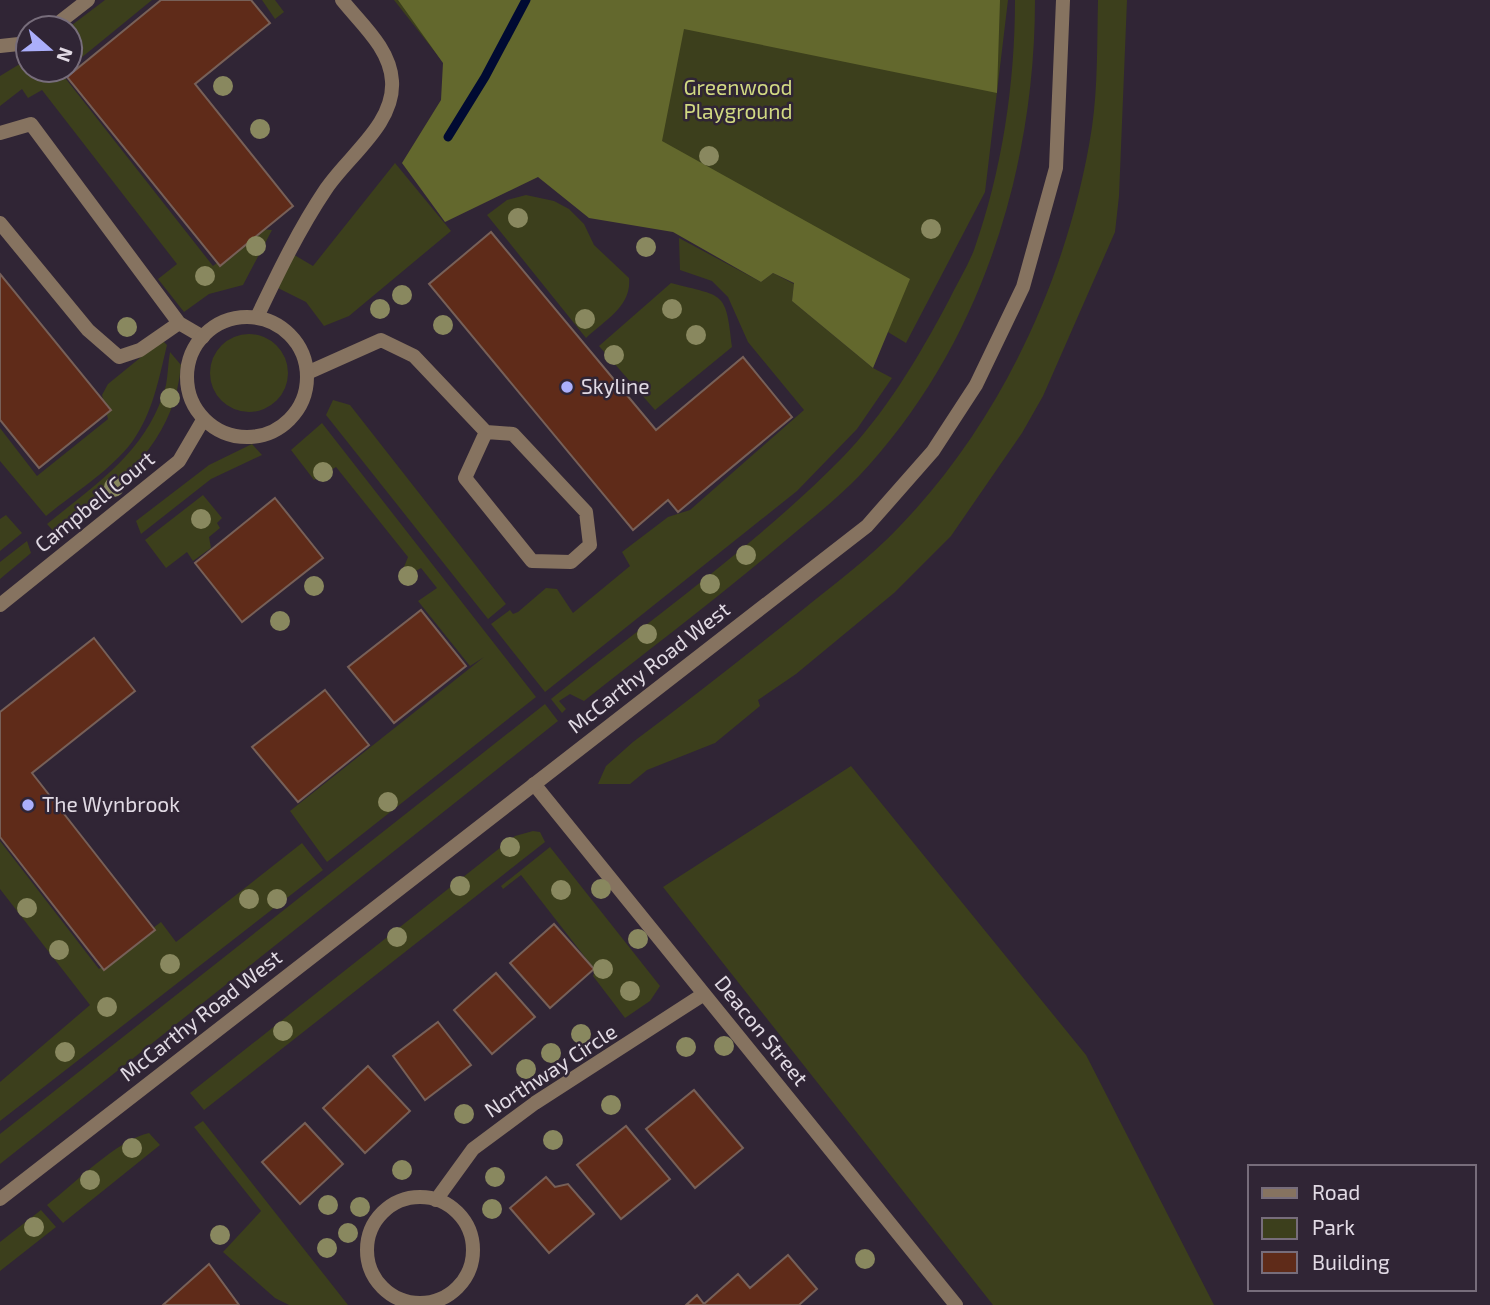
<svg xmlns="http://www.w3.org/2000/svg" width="1490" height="1305" viewBox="0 0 1490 1305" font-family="'Exo 2',sans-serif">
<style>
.green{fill:#3c3f1c}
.forest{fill:#63682d}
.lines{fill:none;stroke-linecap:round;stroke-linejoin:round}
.stream{stroke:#000a32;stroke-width:9}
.building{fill:#5f2b19;stroke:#776058;stroke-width:2}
.service{stroke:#867360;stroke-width:14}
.minor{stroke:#867360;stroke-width:14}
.tertiary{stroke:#867360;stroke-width:14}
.tree{fill:#89885f}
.poi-dot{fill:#abaffb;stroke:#302535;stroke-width:2.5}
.labels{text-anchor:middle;stroke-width:5;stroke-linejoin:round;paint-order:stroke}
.park-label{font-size:21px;fill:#d1d982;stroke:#302535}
.poi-label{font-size:21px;fill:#e1dae4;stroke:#302535;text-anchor:start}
.street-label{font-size:21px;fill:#e1dae4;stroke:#302535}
</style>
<rect width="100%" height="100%" fill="#302535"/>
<path class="green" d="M105 0H152L70 67 68 28Z
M262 0H275L284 12 275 19Z
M394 0H1008L985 192 906 343 443 62Z
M1015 0H1035C1035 172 979 349 859 476 835 501 806 523 779 546 716 599 650 649 584 701L570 694 559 701 566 709 562 713 551 699C648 621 753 548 841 459 885 414 918 358 948 302 956 285 967 268 974 250 1002 171 1015 84 1015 0Z
M1098 0H1127L1119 196 1115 232 1043 396 1022 433 951 536 894 593 796 674 758 700 760 706 715 743 647 770 630 784H598L606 766 633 742C689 700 745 656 800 612 834 584 870 558 900 526 1002 420 1070 272 1092 127 1098 86 1097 41 1098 0Z
M28 59V70H66L62 74 213 266 261 229 272 230 243 285 209 294 184 312 158 279 177 264 42 90 28 98 22 89 0 106V76Z
M395 163 451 231 349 316 324 326 306 302 278 288 291 253 313 266Z
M526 195 554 201 569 209 584 224 594 245 629 278C632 306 605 320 586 338L487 215 507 200Z
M679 238 761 282 773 273 794 284 792 301 873 368 892 378 857 429 797 491 545 692 491 624 510 610 513 614 518 612 546 588 557 589 573 613 630 566 622 552 668 517 690 510 804 410 748 342 728 297 712 281 680 270Z
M671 283C724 297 726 290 732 347L655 410 599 346Z
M210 373a39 39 0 1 1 78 0a39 39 0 1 1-78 0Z
M162 340 167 345C159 378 153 413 132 442 110 471 74 493 46 516L0 461V428L37 476 108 419 102 395 108 384Z
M170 352 181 365C174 447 115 486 57 535L47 524C97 483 148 451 166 385 168 374 168 363 170 352Z
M333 400 350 405 506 604 488 619 326 415Z
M322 423 536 697 327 862 290 811 484 657 470 666 418 601 437 588 421 568 407 576 402 572 408 557 336 467 314 480 291 450Z
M252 444 262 455 211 479 141 534 136 521 209 465Z
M203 495 222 518 217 523 220 528 209 537 211 548 193 561 187 552 166 568 145 540Z
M6 515 22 533 0 551V519Z
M27 541 31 553 0 579V562Z
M545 704 558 721 0 1164V1134Z
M851 766 1086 1055 1214 1305H993L663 887Z
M533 831 540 832 545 842 204 1110 190 1093 515 836Z
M0 841 99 969 161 922 176 942 302 843 323 870 0 1121V1082L90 1005 0 889Z
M550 847 660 986 650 1001 625 1018 593 976 595 970 521 875 503 889 501 886Z
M203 1121 348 1305H289L275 1298 223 1252 261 1211 194 1127Z
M149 1133 160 1145 63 1223 47 1205C74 1184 117 1140 149 1133Z
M41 1210 56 1227 0 1271V1242Z"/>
<path class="forest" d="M398 0H1000L997 93 684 29 662 141 910 279 873 368 792 301 794 283 773 273 761 282 673 232 589 218 538 177 445 222 402 163 441 100 443 63Z"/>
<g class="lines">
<path class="stream" d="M448 137 485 77 526 0"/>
</g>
<path class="building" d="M161 0H251L270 23 195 84 293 206 220 266 67 77Z
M491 232 656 430 743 357 792 417 678 512 668 500 633 530 429 284Z
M0 274 111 410 39 468 0 420Z
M275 498 323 558 242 622 195 563Z
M421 610 466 666 394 723 348 667Z
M94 638 135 691 32 773 155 930 104 970 0 837V712Z
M325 690 369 745 298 802 252 747Z
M554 924 594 969 550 1008 510 963Z
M496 973 535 1017 492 1054 454 1010Z
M438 1022 471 1065 425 1100 393 1056Z
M368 1066 410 1111 365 1153 323 1108Z
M694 1090 743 1148 695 1188 646 1129Z
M305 1123 343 1164 300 1204 262 1162Z
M626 1126 670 1179 621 1219 577 1165Z
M546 1177 555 1187 568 1184 594 1214 549 1253 510 1208Z
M788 1255 817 1289 799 1305H686L697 1295 704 1304 738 1274 750 1288Z
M209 1264 239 1305H163Z"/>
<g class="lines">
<path class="service" d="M52 28 88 0
M0 46 28 43
M0 133 31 124 179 323 203 337
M0 223 88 330 119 357 140 350 179 323
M257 317C278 273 299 229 326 189 348 156 395 124 392 81 390 48 361 24 342 0
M307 373 381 340 414 356 486 432 465 478 532 561 571 562 590 545 586 512 513 434 486 432"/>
<path class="minor" d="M187 377a60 60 0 1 1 120 0a60 60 0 1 1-120 0Z
M0 605 179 461 203 420
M534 784 956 1305
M367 1250a53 53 0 1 1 106 0a53 53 0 1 1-106 0Z
M436 1200 473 1149 535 1103 704 994"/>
<path class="tertiary" d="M0 1199 867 526 933 451 976 385 1023 287 1056 168 1063 0"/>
</g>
<g class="tree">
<circle cx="223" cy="86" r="10"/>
<circle cx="260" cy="129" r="10"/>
<circle cx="709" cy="156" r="10"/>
<circle cx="518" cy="218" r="10"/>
<circle cx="931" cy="229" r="10"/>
<circle cx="256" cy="246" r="10"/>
<circle cx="646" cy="247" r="10"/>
<circle cx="205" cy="276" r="10"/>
<circle cx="402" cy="295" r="10"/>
<circle cx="380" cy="309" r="10"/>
<circle cx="672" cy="309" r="10"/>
<circle cx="585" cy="319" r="10"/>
<circle cx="443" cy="325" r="10"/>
<circle cx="127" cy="327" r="10"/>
<circle cx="696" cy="335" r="10"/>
<circle cx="614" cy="355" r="10"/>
<circle cx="170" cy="398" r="10"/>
<circle cx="323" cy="472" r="10"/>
<circle cx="114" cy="487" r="10"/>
<circle cx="201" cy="519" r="10"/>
<circle cx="746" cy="555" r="10"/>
<circle cx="408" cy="576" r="10"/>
<circle cx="710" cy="584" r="10"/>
<circle cx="314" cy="586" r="10"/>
<circle cx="280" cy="621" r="10"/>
<circle cx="647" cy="634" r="10"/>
<circle cx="388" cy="802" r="10"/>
<circle cx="510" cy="847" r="10"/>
<circle cx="460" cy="886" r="10"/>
<circle cx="601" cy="889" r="10"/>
<circle cx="561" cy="890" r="10"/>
<circle cx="249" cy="899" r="10"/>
<circle cx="277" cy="899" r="10"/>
<circle cx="27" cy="908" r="10"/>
<circle cx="397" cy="937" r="10"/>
<circle cx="638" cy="939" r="10"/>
<circle cx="59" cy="950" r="10"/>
<circle cx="170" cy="964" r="10"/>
<circle cx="603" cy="969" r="10"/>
<circle cx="630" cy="991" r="10"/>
<circle cx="107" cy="1007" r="10"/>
<circle cx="283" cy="1031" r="10"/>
<circle cx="581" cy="1034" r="10"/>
<circle cx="724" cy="1046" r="10"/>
<circle cx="686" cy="1047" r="10"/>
<circle cx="65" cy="1052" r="10"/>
<circle cx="551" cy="1053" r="10"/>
<circle cx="526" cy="1069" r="10"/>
<circle cx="611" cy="1105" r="10"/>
<circle cx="464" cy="1114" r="10"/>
<circle cx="553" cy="1140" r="10"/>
<circle cx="132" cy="1148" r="10"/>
<circle cx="402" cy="1170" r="10"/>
<circle cx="495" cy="1177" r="10"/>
<circle cx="90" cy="1180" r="10"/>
<circle cx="328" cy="1205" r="10"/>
<circle cx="360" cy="1207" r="10"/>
<circle cx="492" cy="1209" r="10"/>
<circle cx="34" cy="1227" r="10"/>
<circle cx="348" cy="1233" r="10"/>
<circle cx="220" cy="1235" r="10"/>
<circle cx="327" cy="1248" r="10"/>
<circle cx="865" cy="1259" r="10"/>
</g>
<g class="poi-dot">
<circle cx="567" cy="387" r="7"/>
<circle cx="28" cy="805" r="7"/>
</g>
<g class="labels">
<g class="park-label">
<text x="738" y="95">Greenwood<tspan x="738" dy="24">Playground</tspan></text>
</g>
<g class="poi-label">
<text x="581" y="394">Skyline</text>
<text x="42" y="812">The Wynbrook</text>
</g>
<g class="street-label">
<text transform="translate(95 502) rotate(-39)" y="7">Campbell Court</text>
<text transform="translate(649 668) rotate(-38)" y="7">McCarthy Road West</text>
<text transform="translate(201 1016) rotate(-38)" y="7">McCarthy Road West</text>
<text transform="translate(761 1031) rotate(51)" y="7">Deacon Street</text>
<text transform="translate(551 1071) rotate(-33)" y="7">Northway Circle</text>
</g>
</g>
<rect x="1248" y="1165" width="228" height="126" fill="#302535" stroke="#776d7b" stroke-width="2"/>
<rect x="1262" y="1188" width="35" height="10" fill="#867360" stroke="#776d7b" stroke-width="2"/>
<text x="1312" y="1200" font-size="21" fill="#e1dae4">Road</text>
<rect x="1262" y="1218" width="35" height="21" fill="#3c3f1c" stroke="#776d7b" stroke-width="2"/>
<text x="1312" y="1235" font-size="21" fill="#e1dae4">Park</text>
<rect x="1262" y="1252" width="35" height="21" fill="#5f2b19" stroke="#776d7b" stroke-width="2"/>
<text x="1312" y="1270" font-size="21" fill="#e1dae4">Building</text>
<g transform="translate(49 49) rotate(110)"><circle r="33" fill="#302535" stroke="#776d7b" stroke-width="2"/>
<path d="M0-5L12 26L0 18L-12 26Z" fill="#abaffb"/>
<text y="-10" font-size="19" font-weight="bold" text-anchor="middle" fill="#e1dae4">N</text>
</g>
</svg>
